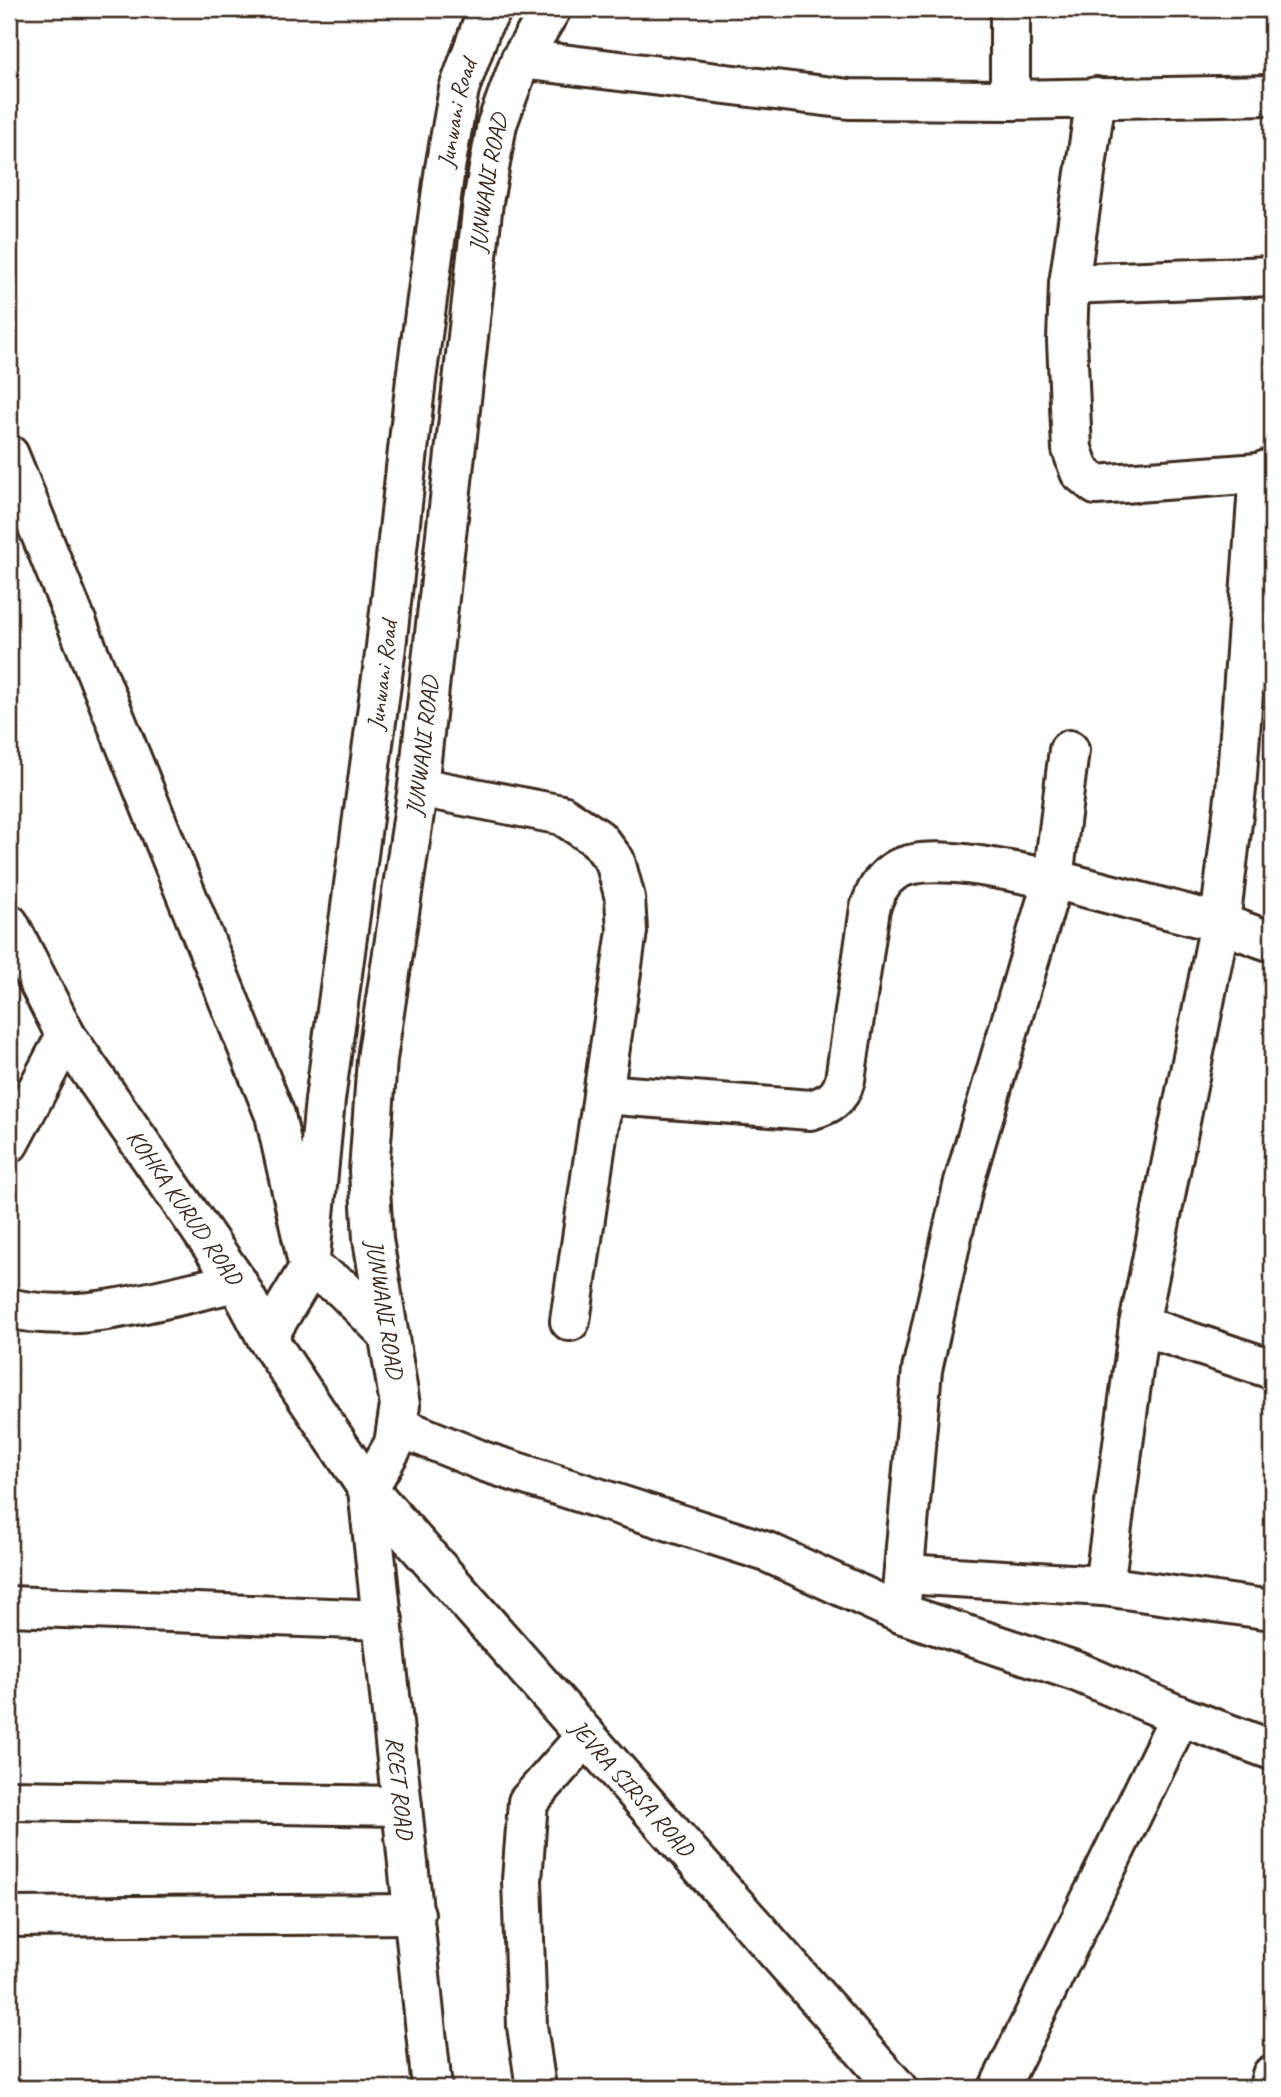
<svg xmlns="http://www.w3.org/2000/svg" width="1281" height="2097" viewBox="0 0 1281 2097" font-family="Caveat,sans-serif">
<style>
.lines{fill:none;stroke-linecap:round;stroke-linejoin:round}
.minor-casing{stroke:#3b2a1e;stroke-width:44}
.major-casing{stroke:#3b2a1e;stroke-width:44}
.minor{stroke:#fff;stroke-width:38}
.major{stroke:#fff;stroke-width:38}
.labels{text-anchor:middle;stroke-width:5;stroke-linejoin:round;paint-order:stroke}
.street-label{font-size:24px;fill:#3b2a1e;stroke:#fff}
</style>
<rect width="100%" height="100%" fill="#fff"/>
<filter id="ink" filterUnits="userSpaceOnUse"><feTurbulence type="fractalNoise" baseFrequency=".0143" numOctaves="2"/><feDisplacementMap in="SourceGraphic" scale="14" xChannelSelector="R" yChannelSelector="G"/><feConvolveMatrix kernelMatrix="1 2 1 2 8 2 1 2 1" color-interpolation-filters="sRGB"/></filter>
<g filter="url(#ink)">
<g class="lines">
<g class="minor-casing">
<g id="minor">
<path d="M521 59 849 99 1010 100 1272 95"/>
<path d="M1096 97 1069 284 1067 341 1072 449 1080 472 1096 485 1259 473 1272 468"/>
<path d="M1010 100V9"/>
<path d="M1069 284 1272 276"/>
<path d="M9 455 275 1115 307 1259"/>
<path d="M418 787 562 815 598 839 615 861 625 898 627 931 570 1321"/>
<path d="M603 1094 810 1110C828 1105 840 1099 845 1080L870 908C875 894 880 881 893 872 925 849 1014 873 1053 879L1069 750"/>
<path d="M9 1143 66 1036"/>
<path d="M9 1308C80 1326 166 1297 237 1282"/>
<path d="M1139 1325 1272 1369"/>
<path d="M397 1426 485 1462 767 1552 900 1613 1078 1672 1180 1716 1272 1750"/>
<path id="s1" d="M368 1489 897 2088"/>
<path d="M904 1574 1104 1586 1272 1610"/>
<path d="M1104 1586 1139 1325 1220 923 1272 942"/>
<path d="M9 1606 383 1620"/>
<path d="M900 1613 922 1370 964 1182 1053 879 1220 923 1236 789 1259 473"/>
<path d="M9 1800 402 1806"/>
<path d="M9 1917 415 1914"/>
<path d="M536 2088 527 2026 522 1880 528 1802 586 1736"/>
<path d="M999 2088 1180 1716"/>
<path d="M1269 2088 1272 2075"/>
</g>
</g>
<g class="major-casing">
<g id="major">
<path id="s2" d="M9 924 66 1036 237 1282 267 1338 368 1489 432 2088"/>
<path d="M309 1268 342 1288 388 1334"/>
<path id="s3" d="M267 1338 309 1268 325 1100 386 647 416 379 445 168 459 89 482 25 492 9"/>
<path id="s4" d="M368 1489 394 1444 400 1405 373 1239 369 1171 377 1059 418 787 483 202 497 124 521 59 551 9"/>
</g>
</g>
<use href="#minor" class="minor"/>
<use href="#major" class="major"/>
</g>
</g>
<g class="labels">
<g class="street-label">
<text dy="8" stroke="none"><textPath href="#s3" startOffset="1246">Junwani Road</textPath></text>
<text dy="8" stroke="none"><textPath href="#s4" startOffset="1323">JUNWANI ROAD</textPath></text>
<text dy="8" stroke="none"><textPath href="#s3" startOffset="679">Junwani Road</textPath></text>
<text dy="8" stroke="none"><textPath href="#s4" startOffset="756">JUNWANI ROAD</textPath></text>
<text dy="8" stroke="none"><textPath href="#s2" startOffset="334">KOHKA KURUD ROAD</textPath></text>
<text transform="translate(385 1309) rotate(81)" y="8">JUNWANI ROAD</text>
<text dy="8" stroke="none"><textPath href="#s2" startOffset="971">RCET ROAD</textPath></text>
<text dy="8" stroke="none"><textPath href="#s1" startOffset="399">JEVRA SIRSA ROAD</textPath></text>
</g>
</g>
<rect width="1281" height="2097" fill="none" stroke="#fff" stroke-width="35"/>
<rect x="18" y="18" width="1246" height="2062" fill="none" stroke="#3b2a1e" stroke-width="2.5" filter="url(#ink)"/>
</svg>
